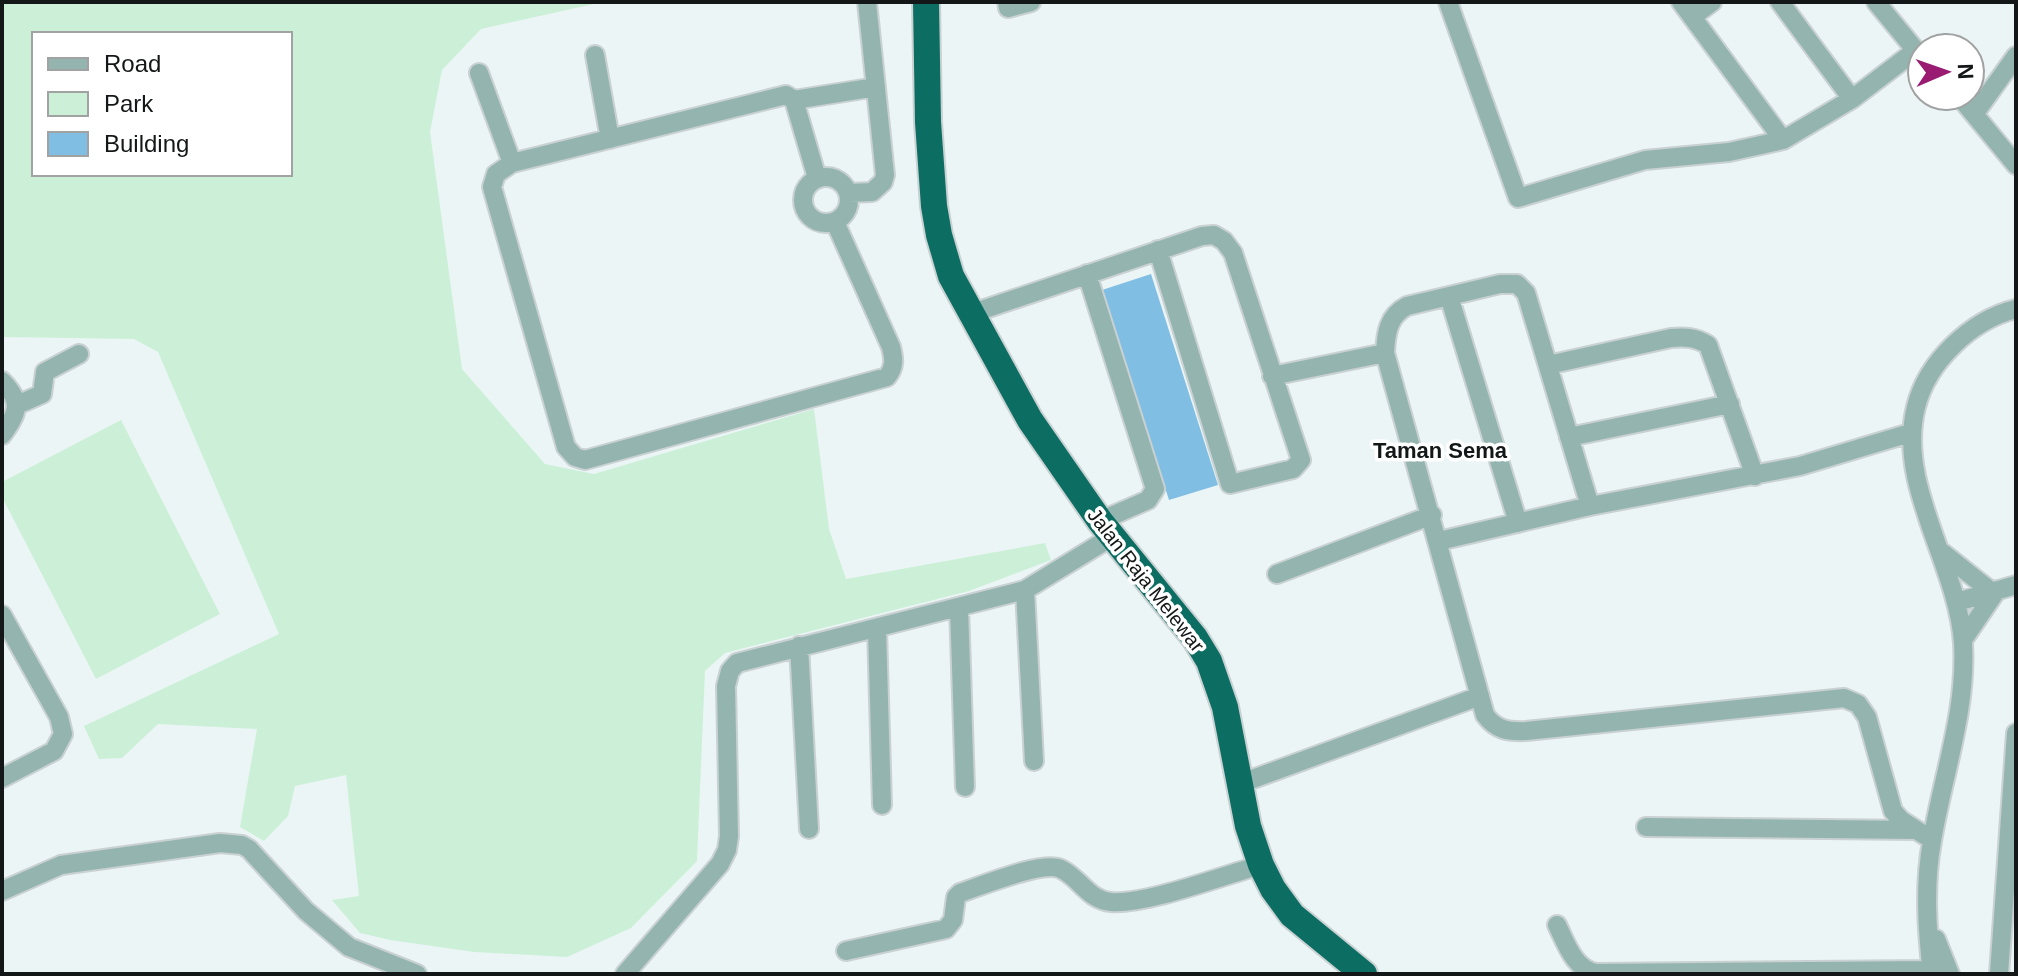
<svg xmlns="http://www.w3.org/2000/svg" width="2018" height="976" viewBox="0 0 2018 976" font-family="Helvetica,sans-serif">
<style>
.green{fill:#cbf0d7;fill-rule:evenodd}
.building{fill:#81bee4}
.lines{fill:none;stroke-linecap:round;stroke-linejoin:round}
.minor-casing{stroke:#c9d1d2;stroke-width:22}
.highway-casing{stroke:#c9d1d2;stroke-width:30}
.minor{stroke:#94b5af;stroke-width:18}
.highway{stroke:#0c6d63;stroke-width:26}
.labels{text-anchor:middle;stroke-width:7;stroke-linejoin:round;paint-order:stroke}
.street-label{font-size:20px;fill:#141717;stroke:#fff}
.neighbourhood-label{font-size:22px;font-weight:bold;fill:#141717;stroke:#fff}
</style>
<rect width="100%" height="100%" fill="#ecf5f6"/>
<path class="green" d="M2 2H603L481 29 442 70 430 132 462 369 545 464 594 474 814 409 829 529 846 579 1045 543 1051 560 969 591 725 653 705 671 697 861 631 928 567 957 474 952 390 940 360 933 332 900 359 896 346 775 295 786 288 816 264 841 240 827 257 729 158 724 122 758 99 759 84 726 279 634 158 352 134 339 2 337ZM34 34H290V174H34Z
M121 420 220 614 96 679 2 497V482Z"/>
<path class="building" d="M1151 274 1218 485 1169 500 1102 290Z"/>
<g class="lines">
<g class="minor-casing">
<path id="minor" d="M1007 2 1008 8 1031 2
M1448 2 1518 198 1645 160 1729 152 1783 140
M1681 2 1783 140 1852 99 1915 51
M1780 2 1852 99
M1876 2 1922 58
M1692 17 1712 2
M595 55 610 139
M479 73 512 163
M1959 96 2016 165
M794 100 876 87
M1975 113 2016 56
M803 200a23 23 0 1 1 46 0a23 23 0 1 1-46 0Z
M817 178 794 100 786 95 512 163 496 174 492 187 566 447 575 457 585 460 887 377C895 367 894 359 891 347L835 222
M849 193 872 192 883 182 885 175 867 2
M1087 274 1155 489 1148 500 1100 521
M1449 296 1518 523
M970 314 1202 236 1214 235 1224 241 1233 253 1301 460 1293 469 1230 484 1158 250
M1548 365 1671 338C1686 337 1695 337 1708 345L1755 476
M1272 376 1385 353
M2 381C23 402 18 413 2 435
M17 405 42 394 45 372 79 354
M1569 437 1730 404
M1590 506 1526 293 1517 284H1500L1407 306C1388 316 1386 333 1385 353L1485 715C1496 730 1508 732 1526 731L1844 698 1858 704 1867 717 1893 811 1901 820 1932 840
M1439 541 1590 506 1800 466 1910 433
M1943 553 1992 592
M1277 574 1432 515
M1025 590 1034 761
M1957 602 2016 585
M959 607 965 787
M2 615 59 717 63 734 54 751 2 778
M877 629 882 805
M1963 640 1997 590
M799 646 809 829
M1239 784 1480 696
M1646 827 1916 830
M2 891 61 865 220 843 242 845 249 849 306 911 349 947 417 974
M1557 925C1566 943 1574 969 1596 973L1931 970
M1936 939 1950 974
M846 951 946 929 953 920 956 897 960 893C981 886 1043 860 1061 869 1080 878 1088 900 1111 902 1146 905 1224 875 1261 865
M625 974 720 864 727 850 729 836 726 686 730 671 737 663 1025 590 1113 536
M1932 974C1927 929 1924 886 1932 841 1943 774 1967 711 1963 643 1958 565 1896 485 1916 407 1927 362 1971 320 2016 309
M1999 974 2016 733"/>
</g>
<g class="highway-casing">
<path id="highway" d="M926 2 928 122 934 206 939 235 951 276 1030 420 1100 521 1195 638 1209 661 1225 707 1248 826 1261 865 1273 889 1292 915 1364 974"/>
</g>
<use href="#minor" class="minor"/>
<use href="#highway" class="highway"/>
</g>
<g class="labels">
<g class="street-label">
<text transform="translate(1146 580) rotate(52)" y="7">Jalan Raja Melewar</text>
</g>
<g class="neighbourhood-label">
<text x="1440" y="458">Taman Sema</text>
</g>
</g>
<rect width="2018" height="976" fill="none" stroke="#141717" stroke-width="8"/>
<rect x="32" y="32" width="260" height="144" fill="#ffffff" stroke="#a1a2a2" stroke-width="2"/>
<rect x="48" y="58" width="40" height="12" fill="#94b5af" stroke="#a1a2a2" stroke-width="2"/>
<text x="104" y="72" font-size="24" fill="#141717">Road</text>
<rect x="48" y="92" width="40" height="24" fill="#cbf0d7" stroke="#a1a2a2" stroke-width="2"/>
<text x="104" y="112" font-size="24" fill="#141717">Park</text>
<rect x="48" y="132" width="40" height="24" fill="#81bee4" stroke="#a1a2a2" stroke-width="2"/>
<text x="104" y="152" font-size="24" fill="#141717">Building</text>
<g transform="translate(1946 72) rotate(88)"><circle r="38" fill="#ffffff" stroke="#a1a2a2" stroke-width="2"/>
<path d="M0-6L14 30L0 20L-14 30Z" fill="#991b72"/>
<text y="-12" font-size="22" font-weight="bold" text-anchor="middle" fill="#141717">N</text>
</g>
</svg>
